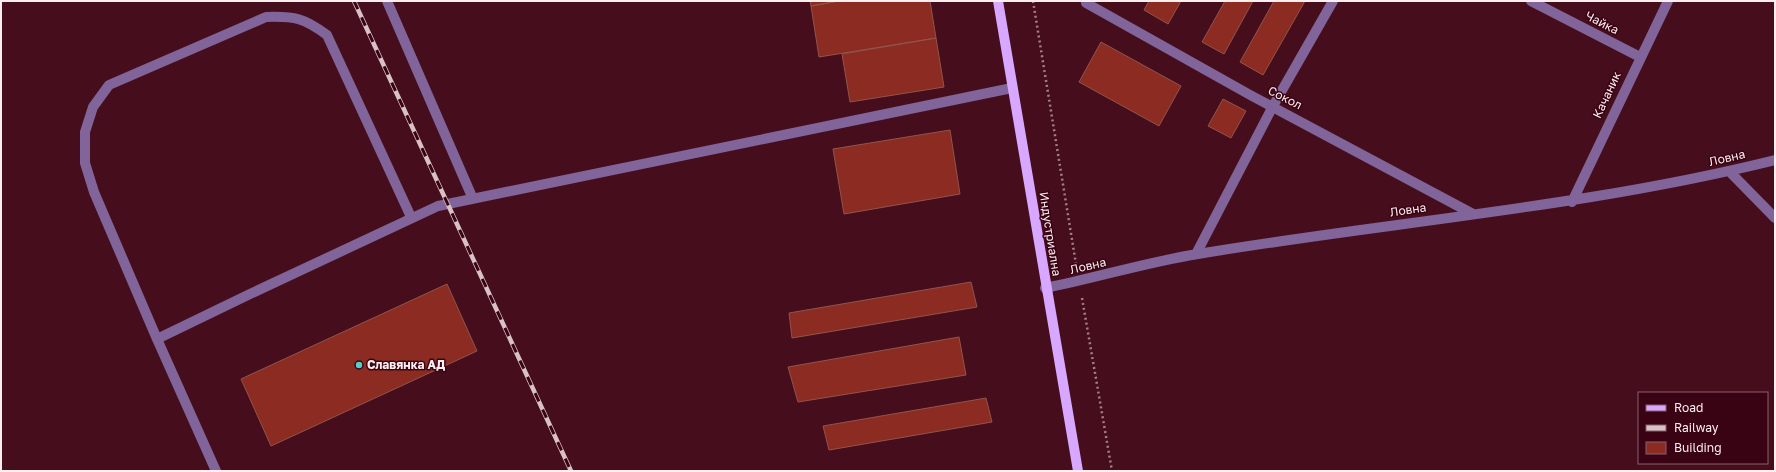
<svg xmlns="http://www.w3.org/2000/svg" width="1776" height="472" viewBox="0 0 1776 472" font-family="'Golos Text',sans-serif">
<style>
.building{fill:#8b2b22;stroke:#92544b}
.lines{fill:none;stroke-linecap:round;stroke-linejoin:round}
.path{stroke:#a38088;stroke-width:2.5;stroke-dasharray:2 3;stroke-linecap:butt}
.minor{stroke:#816499;stroke-width:10}
.major{stroke:#d8a7ff;stroke-width:10}
.rail-casing{stroke:#d9c2c6;stroke-width:4.5}
.rail{stroke:#3a0314;stroke-width:3;stroke-dasharray:9;stroke-linecap:butt}
.poi-dot{fill:#55cec6;stroke:#3a0314;stroke-width:1.5}
.labels{text-anchor:middle;stroke-width:3;stroke-linejoin:round;paint-order:stroke}
.street-label{font-size:12px;fill:#fdeef0;stroke:#3a0314}
.poi-label{font-size:12px;font-weight:bold;fill:#fdeef0;stroke:#3a0314;text-anchor:start}
</style>
<rect width="100%" height="100%" fill="#460e1d"/>
<path class="building" d="M810 1H839L811 6Z
M839 1H930L936 38 819 57 811 6Z
M1149 1H1181L1168 24 1144 10Z
M1225 1H1253L1224 54 1202 42Z
M1274 1H1305L1263 75 1240 62Z
M936 38 944 87 850 102 842 54Z
M1101 42 1181 86 1159 126 1079 82Z
M1223 99 1246 111 1231 138 1208 126Z
M950 130 960 194 844 214 833 149Z
M971 282 977 307 792 338 789 313Z
M447 284 477 351 271 446 241 379Z
M959 337 966 375 798 402 788 367Z
M986 398 992 422 829 450 823 426Z"/>
<g class="lines">
<path class="path" d="M1033 1 1076 264
M1082 298 1112 471"/>
<path class="minor" d="M387 1 473 199
M1531 1 1640 57
M1086 3 1252 96 1473 214
M1729 171 1775 218
M1572 202 1668 1
M1196 254 1273 106 1333 1
M1045 288C1096 278 1147 262 1198 254 1390 222 1586 207 1775 160
M157 339 94 192 85 163V132L93 107 109 85 266 17C295 16 304 18 327 35L411 217
M216 471 157 339 250 294 438 206 1012 88"/>
<path class="major" d="M998 1 1078 471"/>
<g class="rail-casing">
<path id="rail" d="M354 1 571 471"/>
</g>
<use href="#rail" class="rail"/>
</g>
<circle class="poi-dot" cx="359" cy="365" r="4"/>
<g class="labels">
<g class="street-label">
<text transform="translate(1602 23) rotate(27)" y="4">Чайка</text>
<text transform="translate(1607 95) rotate(-65)" y="4">Качаник</text>
<text transform="translate(1285 98) rotate(27)" y="4">Сокол</text>
<text transform="translate(1727 158) rotate(-13)" y="4">Ловна</text>
<text transform="translate(1408 210) rotate(-8)" y="4">Ловна</text>
<text transform="translate(1050 234) rotate(81)" y="4">Индустриална</text>
<text transform="translate(1088 266) rotate(-13)" y="4">Ловна</text>
</g>
<g class="poi-label">
<text x="367" y="369">Славянка АД</text>
</g>
</g>
<rect width="1776" height="472" fill="none" stroke="#fdeef0" stroke-width="4"/>
<rect x="1638" y="392" width="130" height="72" fill="#3a0314" stroke="#88616c"/>
<rect x="1646" y="405" width="20" height="6" fill="#d8a7ff" stroke="#88616c"/>
<text x="1674" y="412" font-size="12" fill="#fdeef0">Road</text>
<rect x="1646" y="425" width="20" height="6" fill="#d9c2c6" stroke="#88616c"/>
<text x="1674" y="432" font-size="12" fill="#fdeef0">Railway</text>
<rect x="1646" y="442" width="20" height="12" fill="#8b2b22" stroke="#88616c"/>
<text x="1674" y="452" font-size="12" fill="#fdeef0">Building</text>
</svg>
